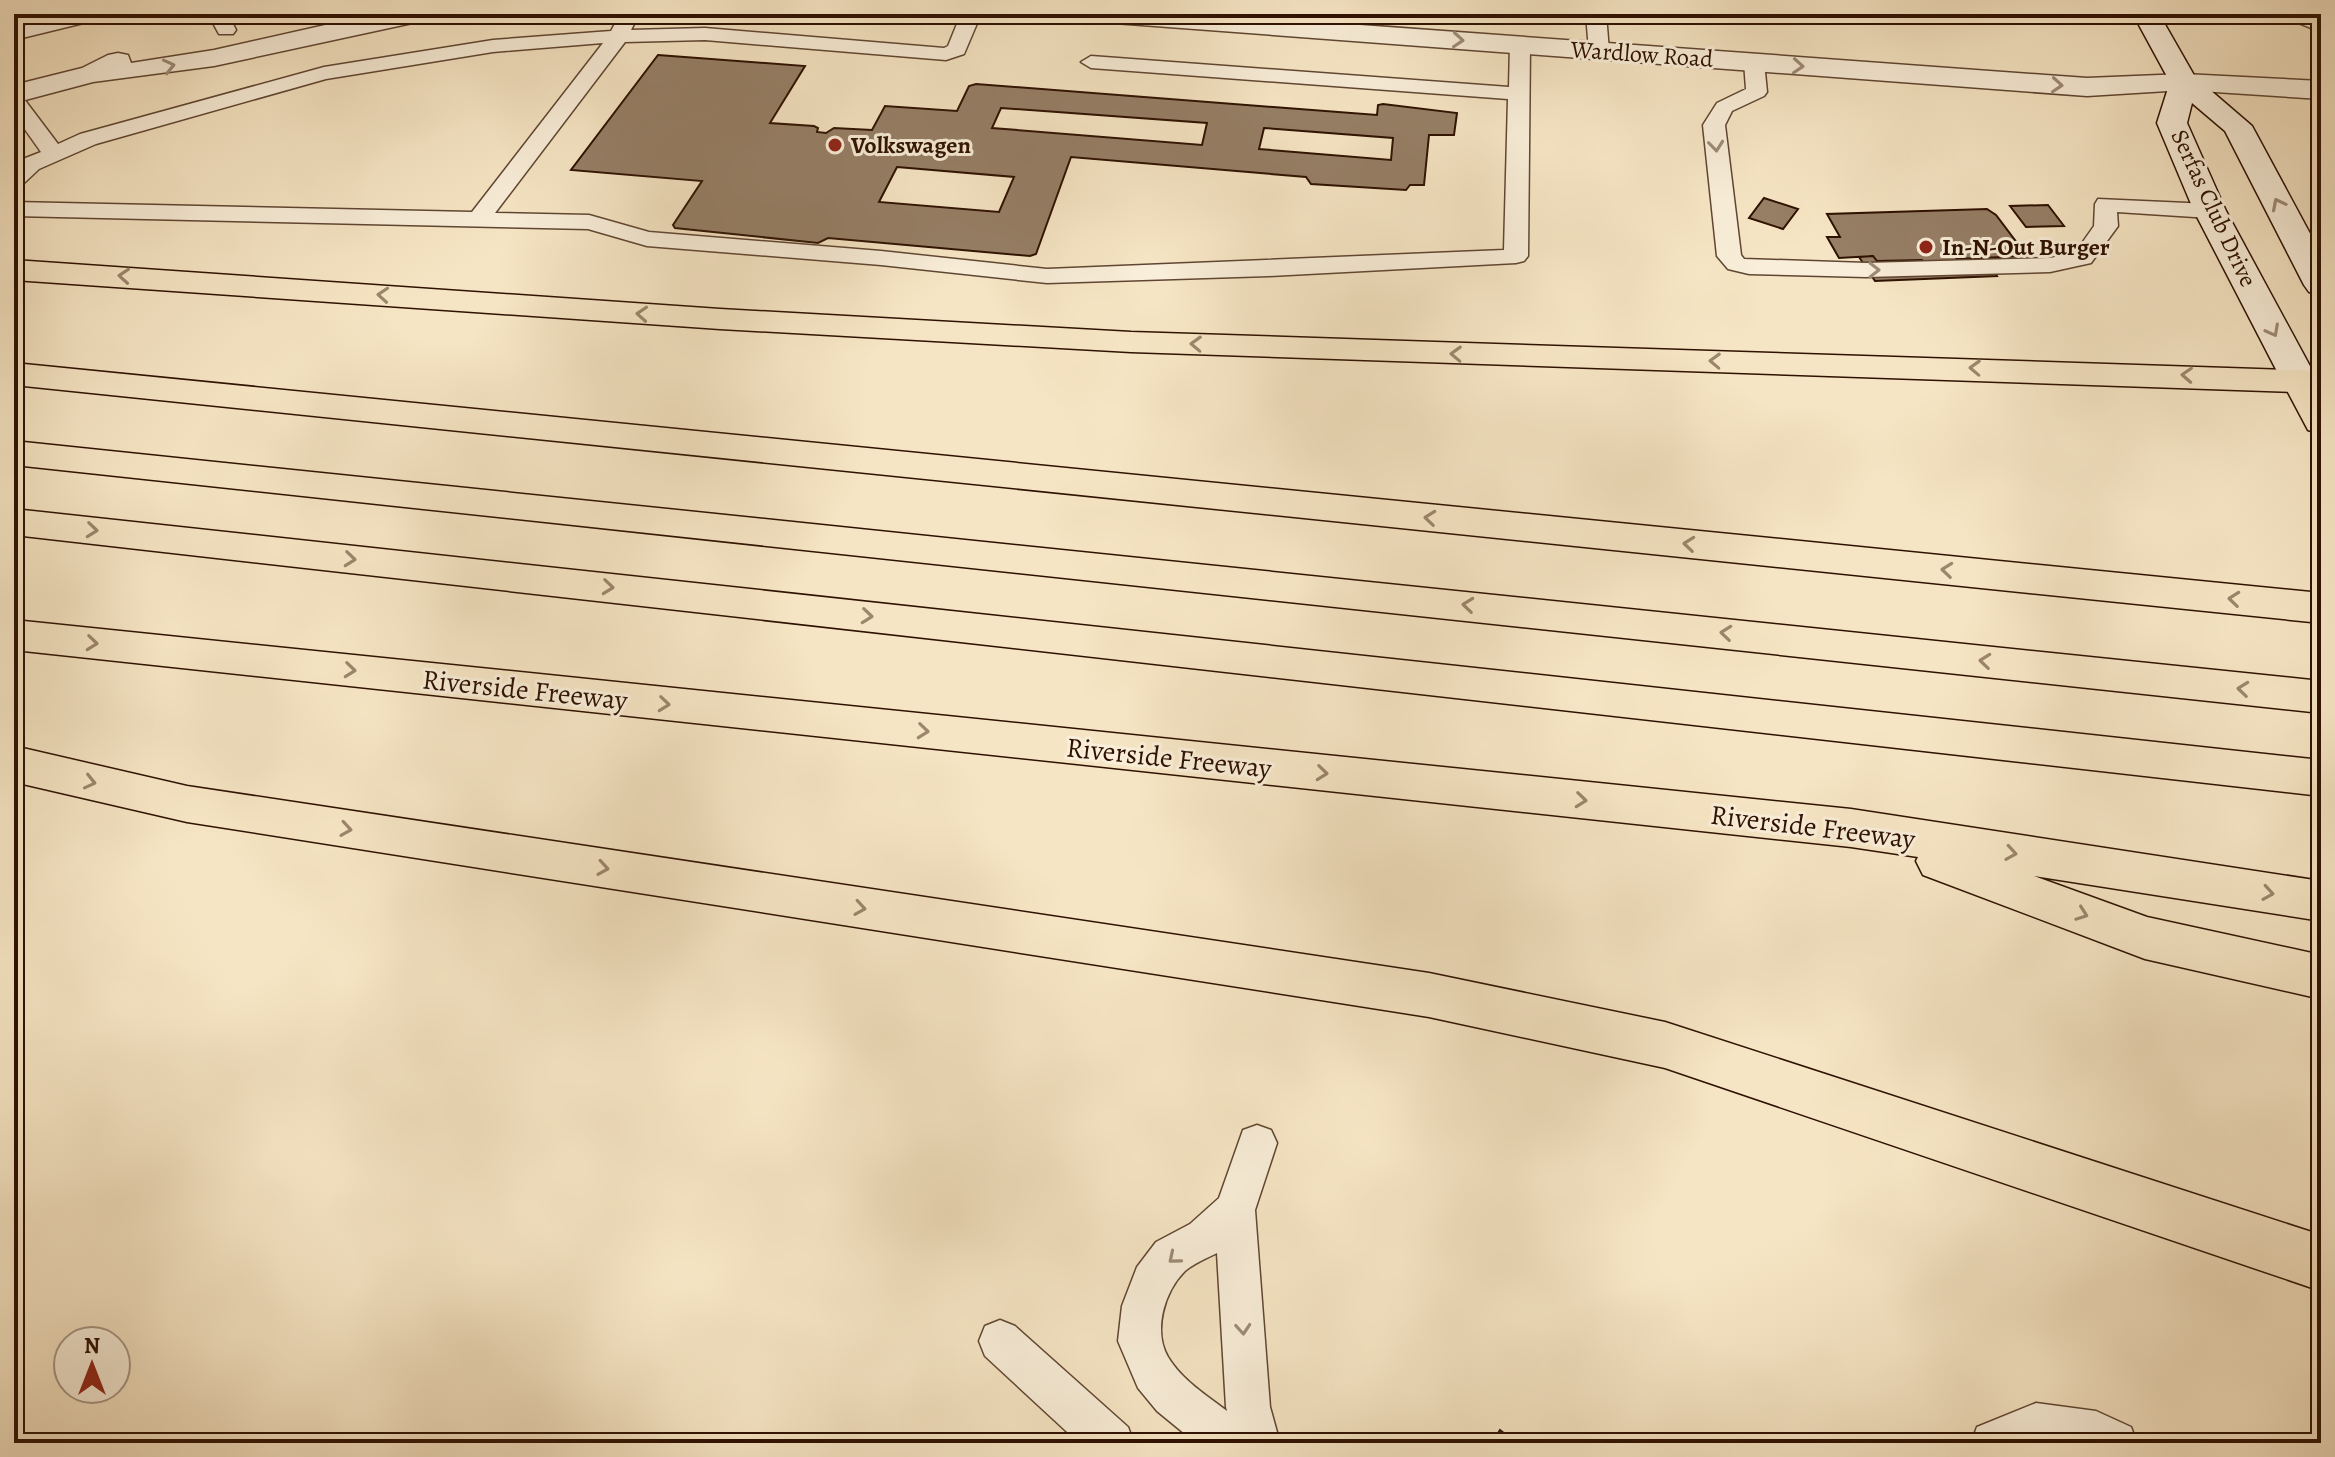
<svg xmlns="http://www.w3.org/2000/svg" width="2335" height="1457" viewBox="0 0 2335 1457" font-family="Alegreya,serif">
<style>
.building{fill:#967f66;stroke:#2e1101;stroke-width:2;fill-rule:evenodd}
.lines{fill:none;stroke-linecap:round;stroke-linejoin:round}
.service-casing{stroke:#604632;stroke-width:3}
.minor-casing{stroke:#604632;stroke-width:3}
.secondary-casing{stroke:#2e1101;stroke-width:3}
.primary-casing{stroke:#2e1101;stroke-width:3}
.motorway-casing{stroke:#2e1101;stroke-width:3}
.service{fill:#f9eed9;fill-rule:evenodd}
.minor{fill:#f9eed9;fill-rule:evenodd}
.secondary{fill:#f9eed9;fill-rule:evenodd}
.primary{fill:#f6e5c4;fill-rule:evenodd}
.motorway{fill:#f6e5c4;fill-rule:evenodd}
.oneway{stroke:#9e8b78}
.oneway2{stroke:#9c866c}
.poi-dot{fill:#8f2418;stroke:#f9eed9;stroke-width:3}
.labels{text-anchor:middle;stroke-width:6;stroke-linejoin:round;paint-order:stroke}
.far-street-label{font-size:24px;fill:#2e1101;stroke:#f9eed9}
.far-poi-label{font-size:24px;font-weight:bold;fill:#2e1101;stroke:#f9eed9;text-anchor:start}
.street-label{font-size:28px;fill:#2e1101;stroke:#f9eed9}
</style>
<rect width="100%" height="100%" fill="#f6e5c4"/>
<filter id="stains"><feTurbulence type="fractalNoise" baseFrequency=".0025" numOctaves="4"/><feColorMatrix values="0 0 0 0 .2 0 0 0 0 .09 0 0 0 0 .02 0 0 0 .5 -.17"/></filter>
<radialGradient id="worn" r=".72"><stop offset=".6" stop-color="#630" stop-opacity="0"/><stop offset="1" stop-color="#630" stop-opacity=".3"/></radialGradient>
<path class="building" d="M658 55 805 66 770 123 814 126 818 128 817 132 826 133 834 128 872 130 885 106 957 111 969 86 976 84 1377 115 1378 105 1383 104 1457 113 1454 135H1429L1424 185H1410L1406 190 1311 184 1306 177 1071 157 1036 254 1030 256 828 238 818 243 675 228 673 225 702 181 571 170ZM1001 108 1207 123 1202 145 992 128ZM1264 128 1393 138 1391 160 1259 149ZM897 167 1014 177 999 212 879 202Z
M1764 198 1798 209 1783 229 1749 218Z
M2048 205 2064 226 2026 227 2010 206Z
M1987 209 1996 215 2027 256 1957 259 1961 264 1926 265 1922 260 1877 261 1873 256 1839 258 1827 237H1840L1827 214Z
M1873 256 1877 261 1922 260 1926 265 1961 264 1957 259 1985 258 1997 276 1875 281 1859 257Z
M1500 1430 1516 1443H1492Z"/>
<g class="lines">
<g class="service-casing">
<path id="service" d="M73 14H107L104 18 14 40V28Z
M208 14H228L236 30 233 34H219Z
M961 14H981L964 54 946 60 705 40 625 42 495 213 589 215 649 232 881 251 1047 269 1504 250 1508 99 1091 68 1081 62 1091 56 1509 87 1510 44 1520 38 1530 44 1528 256 1524 261 1516 263 1269 276 1047 283 881 265 647 246 588 229 14 216V202L472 212 603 43 493 52 326 79 96 144 39 169 22 185 14 187V168L23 159 41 152 14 114V93L21 95 58 144 80 134 324 67 493 40 611 31 617 20 624 18 634 24 631 30 705 28 944 48 948 46Z
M1586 14H1606L1609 51 1606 55 1599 57 1589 51Z
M2283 14H2310L2321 19V32L2286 18Z
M1754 56 1764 62 1767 92 1764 96 1732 111 1725 125 1741 255 1744 259 1866 263 2050 258 2075 253 2094 226 2095 204 2098 199 2210 204 2218 206 2221 211 2218 216 2210 218 2117 212 2118 226 2091 263 2050 272 1866 277 1749 274 1728 269 1717 256 1703 125 1717 103 1746 89 1744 62Z
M1257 1125 1271 1130 1277 1143 1255 1210 1270 1407 1280 1443H1196L1157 1411 1138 1388 1118 1341 1122 1306 1137 1267 1156 1242 1190 1224 1219 1198 1243 1130ZM1217 1253 1226 1407 1227 1411C1206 1395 1182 1380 1168 1357 1153 1331 1164 1292 1185 1271 1193 1264 1207 1258 1217 1253Z
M1000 1320 1015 1326 1128 1427 1134 1443H1079L985 1356 979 1341 985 1326Z
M2036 1403 2096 1411 2131 1427 2137 1443H1971L1977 1427Z"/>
</g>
<g class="minor-casing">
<path id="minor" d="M374 14H430L426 20 417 22 214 66 93 82 14 103V85L82 68 108 55 118 53 128 55 131 63 214 50Z
M1088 14H1210L2087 78 2184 74 2321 81V99L2184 90 2087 96 1101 22 1092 20Z"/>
</g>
<g class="secondary-casing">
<path id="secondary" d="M2133 14H2159L2195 77 2252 126 2321 254V295L2309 292 2304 285 2225 131 2192 103 2187 123 2226 211 2318 381 2313 389 2300 392 2287 389 2282 381 2194 211 2157 123 2170 82Z"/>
</g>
<g class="primary-casing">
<path id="primary" d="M2300 370 2313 373 2321 387V434L2308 430 2282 381 2287 373Z"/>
</g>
<g class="motorway-casing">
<path id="motorway" d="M14 260 720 309 1131 332 2321 371V393L1131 352 720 329 14 280Z
M14 363 2321 593V623L14 385Z
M14 441 2321 681V713L14 465Z
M14 509 2321 760V796L14 535Z
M14 620 1851 809 2321 881V921L2034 876 2147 917 2321 955V999L2145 959 1923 875 1916 861 1918 857 1851 847 14 650Z
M14 746 187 786 1429 973 1665 1022 2321 1235V1291L1665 1068 1429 1017 187 822 14 782Z"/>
</g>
<use href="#service" class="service"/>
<use href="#minor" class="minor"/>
<use href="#secondary" class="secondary"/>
<use href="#primary" class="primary"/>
<use href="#motorway" class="motorway"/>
</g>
<defs><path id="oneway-chevron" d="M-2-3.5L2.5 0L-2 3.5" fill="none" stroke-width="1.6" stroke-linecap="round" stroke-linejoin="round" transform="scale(2)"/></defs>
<g class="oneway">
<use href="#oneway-chevron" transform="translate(1458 40) rotate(4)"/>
<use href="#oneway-chevron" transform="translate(169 66) rotate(-13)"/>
<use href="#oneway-chevron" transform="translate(1798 66) rotate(4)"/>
<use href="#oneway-chevron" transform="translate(2057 85) rotate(4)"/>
<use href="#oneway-chevron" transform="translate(1716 146) rotate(84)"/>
<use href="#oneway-chevron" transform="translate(2278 204) rotate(-117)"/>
<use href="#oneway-chevron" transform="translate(1874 270)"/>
<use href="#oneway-chevron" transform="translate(2273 331) rotate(62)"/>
<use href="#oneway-chevron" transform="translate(1174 1258) rotate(140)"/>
<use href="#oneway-chevron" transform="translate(1243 1329) rotate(86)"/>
</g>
<g class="oneway2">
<use href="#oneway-chevron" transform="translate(124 276) rotate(-176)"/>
<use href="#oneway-chevron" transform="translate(383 295) rotate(-176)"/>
<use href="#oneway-chevron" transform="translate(642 314) rotate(-176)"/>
<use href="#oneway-chevron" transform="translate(1196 344) rotate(-178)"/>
<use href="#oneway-chevron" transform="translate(1456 354) rotate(-178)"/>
<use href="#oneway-chevron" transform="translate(1715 361) rotate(-178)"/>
<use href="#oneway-chevron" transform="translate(1975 368) rotate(-178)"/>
<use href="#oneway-chevron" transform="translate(2187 375) rotate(-177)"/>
<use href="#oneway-chevron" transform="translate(1430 518) rotate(-174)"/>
<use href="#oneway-chevron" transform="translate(92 530) rotate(6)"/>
<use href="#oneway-chevron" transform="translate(1689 544) rotate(-174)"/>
<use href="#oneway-chevron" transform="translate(350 559) rotate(6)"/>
<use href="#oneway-chevron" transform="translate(1947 570) rotate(-174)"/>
<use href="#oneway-chevron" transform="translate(608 587) rotate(6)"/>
<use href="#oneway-chevron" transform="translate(2234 599) rotate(-174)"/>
<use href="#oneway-chevron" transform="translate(1468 605) rotate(-174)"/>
<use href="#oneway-chevron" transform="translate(867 616) rotate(6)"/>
<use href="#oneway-chevron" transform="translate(1726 633) rotate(-174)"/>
<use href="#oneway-chevron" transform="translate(92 643) rotate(6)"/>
<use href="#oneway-chevron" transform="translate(1985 661) rotate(-174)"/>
<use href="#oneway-chevron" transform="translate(350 670) rotate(6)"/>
<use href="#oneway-chevron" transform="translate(2243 689) rotate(-174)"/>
<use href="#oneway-chevron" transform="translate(664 704) rotate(6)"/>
<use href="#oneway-chevron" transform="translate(923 731) rotate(6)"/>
<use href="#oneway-chevron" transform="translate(1322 773) rotate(6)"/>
<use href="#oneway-chevron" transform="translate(90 782) rotate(13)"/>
<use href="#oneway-chevron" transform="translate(1581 800) rotate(6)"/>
<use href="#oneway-chevron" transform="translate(346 829) rotate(9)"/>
<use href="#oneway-chevron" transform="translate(2011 853) rotate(9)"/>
<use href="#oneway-chevron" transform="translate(603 868) rotate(9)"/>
<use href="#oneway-chevron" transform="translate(2268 893) rotate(9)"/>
<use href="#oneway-chevron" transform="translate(860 908) rotate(9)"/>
<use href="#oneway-chevron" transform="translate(2082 914) rotate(20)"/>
</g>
<g class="poi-dot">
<circle cx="835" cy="145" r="8"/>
<circle cx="1926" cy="247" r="8"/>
</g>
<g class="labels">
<g class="far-street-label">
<text transform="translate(1642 54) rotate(4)" y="8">Wardlow Road</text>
<text transform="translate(2214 208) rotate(65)" y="8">Serfas Club Drive</text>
</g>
<g class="far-poi-label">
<text x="851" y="153">Volkswagen</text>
<text x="1942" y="255">In-N-Out Burger</text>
</g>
<g class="street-label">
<text transform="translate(525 689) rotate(6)" y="10">Riverside Freeway</text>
<text transform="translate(1169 757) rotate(6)" y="10">Riverside Freeway</text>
<text transform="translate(1813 826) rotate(7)" y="10">Riverside Freeway</text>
</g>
</g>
<rect width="2335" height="1457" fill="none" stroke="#f6e5c4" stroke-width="48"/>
<rect x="16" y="16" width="2303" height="1425" fill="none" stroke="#2e1101" stroke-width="4"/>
<rect x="24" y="24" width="2287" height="1409" fill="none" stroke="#2e1101" stroke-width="2"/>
<g transform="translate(92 1365)"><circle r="38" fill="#f9eed9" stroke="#a89683" stroke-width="2"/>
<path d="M0-6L14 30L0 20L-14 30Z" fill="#8f2418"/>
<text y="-12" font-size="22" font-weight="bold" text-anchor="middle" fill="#2e1101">N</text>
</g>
<rect width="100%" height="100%" filter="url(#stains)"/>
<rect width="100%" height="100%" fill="url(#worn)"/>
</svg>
